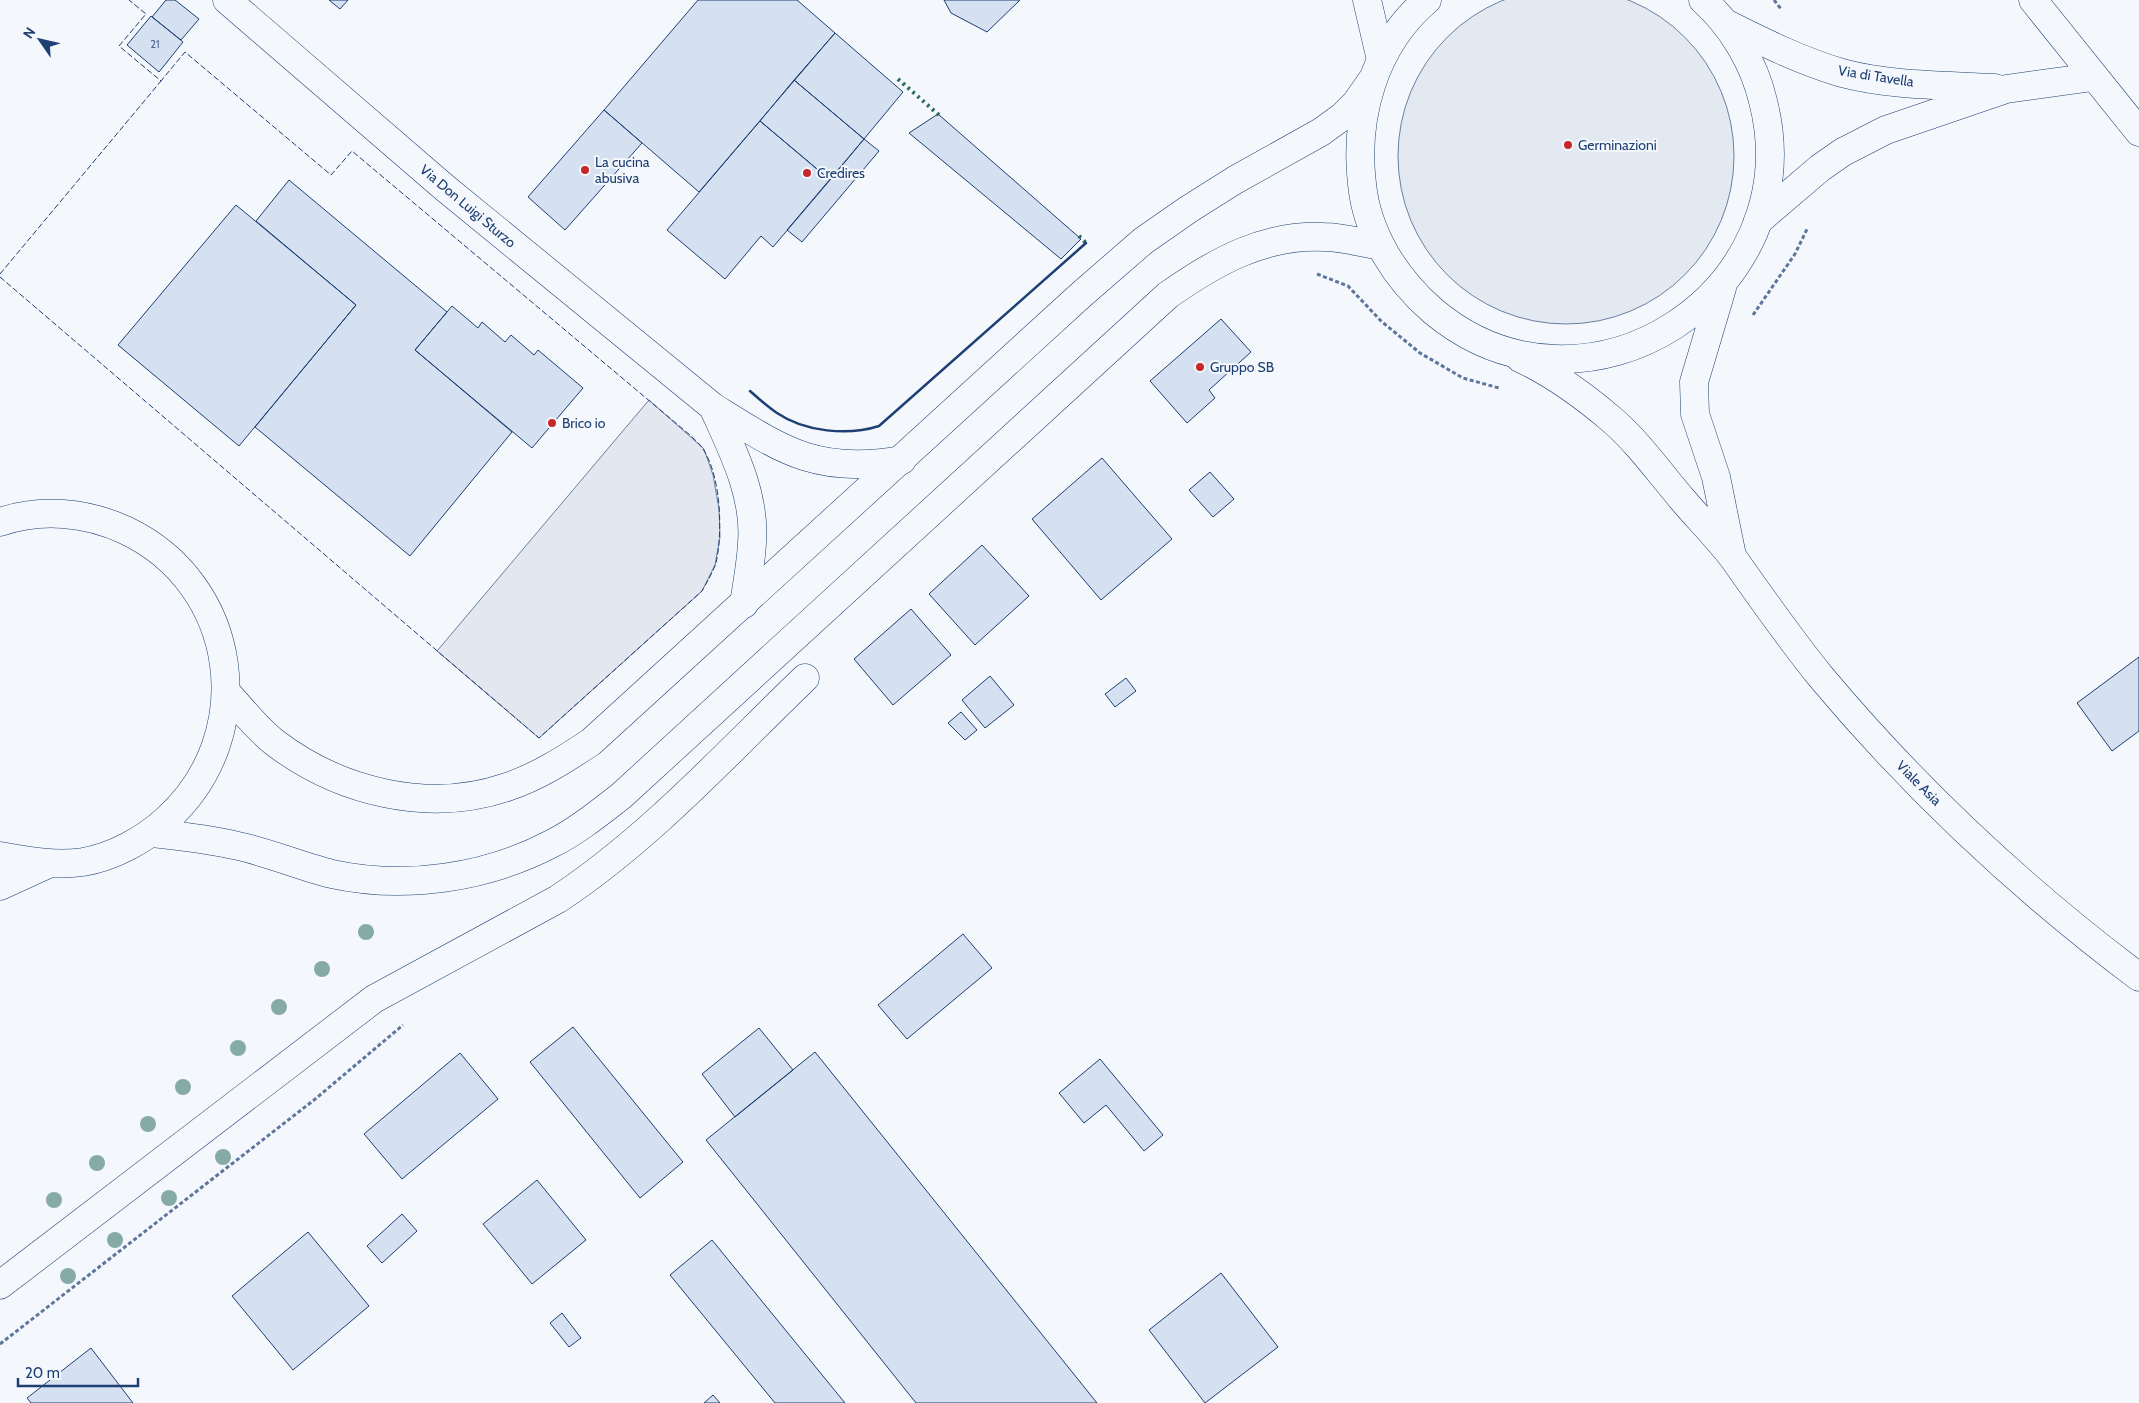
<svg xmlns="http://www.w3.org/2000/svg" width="2139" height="1403" viewBox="0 0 2139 1403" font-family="Cabin,sans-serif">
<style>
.green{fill:#e3e9f0;stroke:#687fa3}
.parking{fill:#e3e8f0;stroke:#687fa3}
.building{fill:#d5e0f0;stroke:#1d3f73}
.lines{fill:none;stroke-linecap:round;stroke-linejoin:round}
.minor-casing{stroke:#1d3f73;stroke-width:29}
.major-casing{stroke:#1d3f73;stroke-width:29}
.path{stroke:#5e769c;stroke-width:3;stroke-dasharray:4 2.5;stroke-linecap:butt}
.minor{stroke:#f4f7fb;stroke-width:28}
.major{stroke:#f4f7fb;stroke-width:28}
.hedge{stroke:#2c6c60;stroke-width:4;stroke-dasharray:2.5 4;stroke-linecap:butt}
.fence{stroke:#1d3f73;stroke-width:1;stroke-dasharray:6 2.5;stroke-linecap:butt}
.wall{stroke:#1d3f73;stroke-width:2.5}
.tree{fill:#86aba6}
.poi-dot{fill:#c62828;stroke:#f4f7fb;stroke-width:2}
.labels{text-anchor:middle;stroke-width:4;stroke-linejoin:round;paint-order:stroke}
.number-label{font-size:11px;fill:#4b6792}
.street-label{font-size:14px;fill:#1d3f73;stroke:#f4f7fb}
.poi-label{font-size:14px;fill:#1d3f73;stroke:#f4f7fb;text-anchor:start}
</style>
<rect width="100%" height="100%" fill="#f4f7fb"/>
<path class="green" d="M1398 156a168 168 0 1 1 336 0a168 168 0 1 1-336 0Z"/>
<path class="parking" d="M649 400 704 449 713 475 719 509 720 537 715 565 702 591 539 738 437 651Z"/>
<path class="building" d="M166 0H175L199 19 181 40 152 17Z
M329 0H348L340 9Z
M698 0H797L835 33 699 192 604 110Z
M944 0H1020L987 32 951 13Z
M151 16 183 42 159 72 127 45Z
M835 33 903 92 864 139 794 80Z
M794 80 864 139 830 180 760 121Z
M604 110 642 143 565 230 528 197Z
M938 114 1081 239 1061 259 909 133Z
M760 121 830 180 773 247 761 236 725 279 667 230Z
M864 139 879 151 802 242 787 230Z
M289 180 447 312 415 350 512 432 410 556 255 427 356 305 256 221Z
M236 205 356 305 239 446 118 345Z
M452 306 478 328 482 322 505 342 511 335 534 355 538 350 583 388 532 448 415 350Z
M1221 319 1251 352 1209 390 1215 398 1187 423 1150 381Z
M1102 458 1172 539 1101 600 1032 519Z
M1210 472 1234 499 1213 517 1189 490Z
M982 545 1029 596 975 645 929 594Z
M911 609 951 655 893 705 854 659Z
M2139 657V731L2112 751 2077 703Z
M990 676 1014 705 985 728 962 700Z
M1126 678 1136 691 1115 707 1105 694Z
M961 712 977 730 965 740 948 723Z
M963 934 992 968 907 1039 878 1005Z
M573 1027 683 1162 640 1198 530 1062Z
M759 1028 793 1070 735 1117 702 1074Z
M815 1052 1097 1403H916L706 1140Z
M460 1053 498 1099 402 1179 364 1134Z
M1100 1059 1163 1135 1144 1151 1106 1105 1084 1123 1059 1093Z
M537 1180 586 1240 532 1284 483 1224Z
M402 1214 417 1231 382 1263 367 1246Z
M308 1232 369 1306 293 1370 232 1296Z
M712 1240 845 1403H775L670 1275Z
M1221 1273 1278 1347 1205 1403 1149 1330Z
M562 1313 581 1338 569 1347 550 1323Z
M91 1348 133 1403H31L27 1398Z
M713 1395 720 1403H704Z"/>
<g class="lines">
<g class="minor-casing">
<path id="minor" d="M227 0 445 188 713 407C782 450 817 475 902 460
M1367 0 1381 60
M2033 0 2139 132
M1725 23C1763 42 1801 61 1842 73 1891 86 1944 85 1995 88
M1758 221 1820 168 1843 152 1886 130 2006 89 2093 77
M713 407C732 449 756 495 752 543 751 563 747 584 744 604
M0 1285 374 999 558 899C650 838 726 754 805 678"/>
</g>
<g class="major-casing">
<path id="major" d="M1427 0C1374 45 1354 117 1362 184 1367 234 1396 279 1433 311 1586 439 1812 292 1763 101 1754 63 1732 26 1703 0
M1722 288 1694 382 1695 414 1716 477 1732 556
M1520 358C1552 373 1584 396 1611 419 1638 442 1659 472 1682 499 1699 519 1718 538 1734 559 1762 599 1790 639 1821 677 1914 788 2023 890 2139 977
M0 522C41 508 86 512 125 530 240 584 260 736 166 820 144 840 113 857 83 862 54 866 28 861 0 856
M227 693C242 709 256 728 274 742 339 792 429 814 507 787 537 777 564 760 591 742L1082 294 1143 241 1189 209 1235 180 1321 132 1343 116 1356 103 1372 80
M152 833C181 836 209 839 238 846 270 853 300 866 332 874 405 890 487 878 553 843 577 831 599 813 621 796L1168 295C1215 262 1264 234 1324 237 1343 237 1362 243 1381 246
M0 886 48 864"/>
</g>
<path class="path" d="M1774 0 1781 9
M1317 274 1348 286 1381 321 1420 353 1463 378 1499 388
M1753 315 1795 254 1808 227
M0 1344 314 1100 403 1025"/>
<use href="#minor" class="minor"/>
<use href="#major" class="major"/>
<path class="hedge" d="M898 79 939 115
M1079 236 1086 243"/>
<path class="fence" d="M0 274 161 81 119 46 146 14 129 0
M0 277 539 738 702 591C707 582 713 572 716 563 723 532 721 476 703 449 700 444 694 439 690 435L352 151 331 175 185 52 161 81"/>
<path class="wall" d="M750 391C759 399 768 407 777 413 805 432 848 436 879 426L1086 243"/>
</g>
<g class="tree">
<circle cx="366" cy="932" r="8"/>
<circle cx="322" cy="969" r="8"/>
<circle cx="279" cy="1007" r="8"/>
<circle cx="238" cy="1048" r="8"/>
<circle cx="183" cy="1087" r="8"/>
<circle cx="148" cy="1124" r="8"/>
<circle cx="223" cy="1157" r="8"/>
<circle cx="97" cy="1163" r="8"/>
<circle cx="169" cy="1198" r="8"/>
<circle cx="54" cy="1200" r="8"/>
<circle cx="115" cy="1240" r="8"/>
<circle cx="68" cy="1276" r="8"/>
</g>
<g class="poi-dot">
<circle cx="1568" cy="145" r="5"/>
<circle cx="585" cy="170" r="5"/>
<circle cx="807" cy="173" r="5"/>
<circle cx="1200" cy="367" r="5"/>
<circle cx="552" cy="423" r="5"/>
</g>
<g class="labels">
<g class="number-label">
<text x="155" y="48">21</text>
</g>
<g class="street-label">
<text transform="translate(1876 76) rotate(9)" y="5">Via di Tavella</text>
<text transform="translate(468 206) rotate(40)" y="5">Via Don Luigi Sturzo</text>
<text transform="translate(1919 783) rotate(45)" y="5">Viale Asia</text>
</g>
<g class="poi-label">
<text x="1578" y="150">Germinazioni</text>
<text x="595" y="167">La cucina<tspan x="595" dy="16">abusiva</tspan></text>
<text x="817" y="178">Credires</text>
<text x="1210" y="372">Gruppo SB</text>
<text x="562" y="428">Brico io</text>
</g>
</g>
<g transform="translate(40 40) rotate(304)" stroke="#f4f7fb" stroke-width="4" paint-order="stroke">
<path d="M0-4L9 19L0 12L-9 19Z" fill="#1d3f73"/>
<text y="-8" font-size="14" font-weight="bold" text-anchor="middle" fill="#1d3f73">N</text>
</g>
<path d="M18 1378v8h120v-8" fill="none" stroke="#1d3f73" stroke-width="2.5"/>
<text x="25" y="1378" font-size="15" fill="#1d3f73" stroke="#f4f7fb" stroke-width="4" paint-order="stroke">20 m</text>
</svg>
